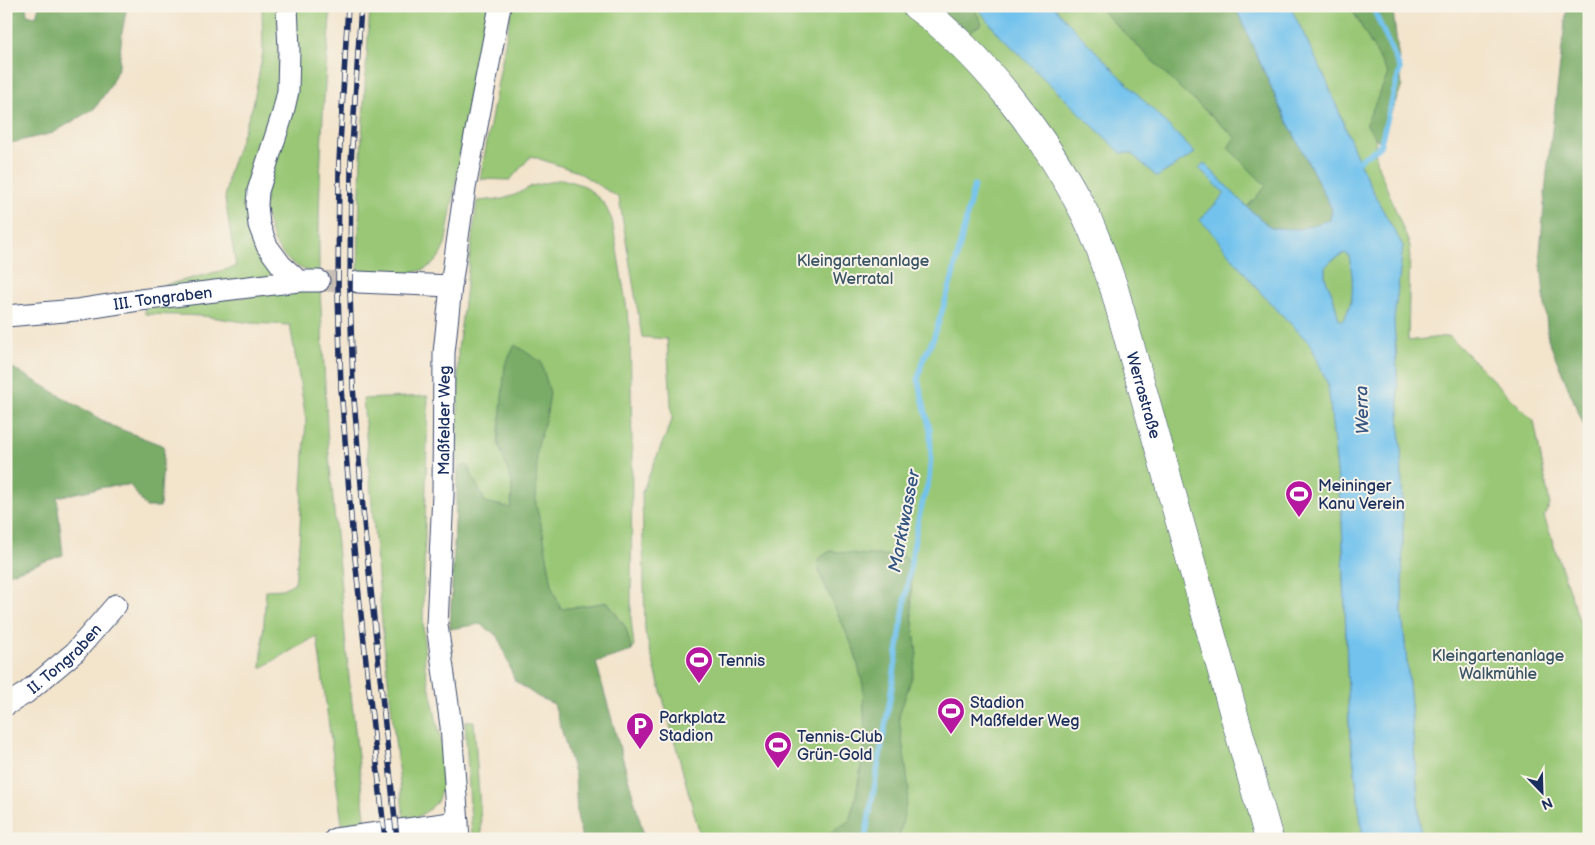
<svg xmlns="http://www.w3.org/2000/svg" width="1595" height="845" viewBox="0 0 1595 845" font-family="'Balsamiq Sans',sans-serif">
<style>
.green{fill:#99c776;stroke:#5a7b6a}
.forest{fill:#7aac67;stroke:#4a6e62}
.water{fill:#72c2ed;stroke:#4678a6;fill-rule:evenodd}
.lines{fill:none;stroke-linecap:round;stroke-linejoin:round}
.stream{stroke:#72c2ed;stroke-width:5.5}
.street-tunnel{stroke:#c8c0b6;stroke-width:21;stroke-dasharray:21 11;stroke-linecap:butt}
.street-casing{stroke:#3b4a6e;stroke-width:23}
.secondary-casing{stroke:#3b4a6e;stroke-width:29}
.street{stroke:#fff;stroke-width:21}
.secondary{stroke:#fff;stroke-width:28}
.rail-casing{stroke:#1b2f5e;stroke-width:5.5}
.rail{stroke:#f7f3e8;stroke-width:4;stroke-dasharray:11;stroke-linecap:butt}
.labels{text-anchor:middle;stroke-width:4;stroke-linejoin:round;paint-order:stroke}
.park-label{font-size:16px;fill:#3a5564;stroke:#f7f3e8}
.street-label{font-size:16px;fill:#1b2f5e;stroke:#f7f3e8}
.poi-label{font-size:16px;fill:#1b2f5e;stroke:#f7f3e8;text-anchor:start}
.water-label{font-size:18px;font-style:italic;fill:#315482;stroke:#f7f3e8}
</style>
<rect width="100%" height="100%" fill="#f7f3e8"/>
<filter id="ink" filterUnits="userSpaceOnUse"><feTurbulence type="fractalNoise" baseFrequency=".02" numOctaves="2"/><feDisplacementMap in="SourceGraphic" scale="10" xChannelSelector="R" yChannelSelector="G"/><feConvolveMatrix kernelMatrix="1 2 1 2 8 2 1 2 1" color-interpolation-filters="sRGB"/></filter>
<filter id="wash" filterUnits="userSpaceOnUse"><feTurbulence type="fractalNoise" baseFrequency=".0096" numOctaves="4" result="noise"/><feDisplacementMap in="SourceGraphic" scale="20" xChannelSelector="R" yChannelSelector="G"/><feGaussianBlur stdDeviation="1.12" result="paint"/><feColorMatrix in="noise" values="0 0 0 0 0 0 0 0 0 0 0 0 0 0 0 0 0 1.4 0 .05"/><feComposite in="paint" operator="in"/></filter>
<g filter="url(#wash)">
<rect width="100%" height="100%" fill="#f3e4cc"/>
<path class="green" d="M262 6H277L280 74 272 119 253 170 248 191 261 251 273 272 269 277 162 289 161 286 236 267 225 199 229 172 253 105 263 52Z
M297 6H331C323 96 318 186 319 275 280 264 273 245 264 208Z
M370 6H489L483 29 445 245C442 251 440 257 435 262 416 280 382 273 358 271L361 152Z
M512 6H1366L1391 65 1374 113 1376 161 1410 246 1408 341 1449 336 1534 421 1550 505 1544 516 1589 649V839H1421L1410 694 1402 613 1403 521 1396 344 1342 520 1349 721 1363 839H701L645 632 642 492 672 420 667 339 642 337 619 198 578 172 531 156 510 180 480 179Z
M562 179 585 186 604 203 612 220 630 327 632 446 631 619 634 646 632 651 490 602 450 629 458 468V349L477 201 502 199 515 195 532 186Z
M320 289 328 444 348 668 366 827 348 829 342 824 317 636 261 668 266 590 282 589 295 583 299 544 306 419 290 325 251 323 203 316 145 314V307Z
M428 396 423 620 425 667 442 745V787L437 802 430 809 416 818 404 820 383 635 363 399Z
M465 721H474L482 839H472Z"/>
<path class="forest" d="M6 6H26L27 15 36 17 39 6H127L122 33 119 66 109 88 95 108 53 133 6 144Z
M937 6H973L982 24 967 33Z
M1097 6H1235L1279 105 1332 209 1330 220 1299 229 1271 228 1247 207 1266 186 1228 148 1235 137 1181 89Z
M1350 6H1392L1393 11 1402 86 1379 142 1366 124 1388 74Z
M1567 6H1589V438L1548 339 1540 252 1547 172Z
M515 345 541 362 550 393 547 413 537 449 536 505 543 533 553 590 561 609 608 602 626 628 632 651 596 662 645 839H582L577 815 575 776 554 704 538 697 515 681 498 636 480 624 450 629 458 468 467 465 485 502 511 508 512 483 498 442 505 365Z
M6 364 112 426 164 446 160 507H146L130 485 104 487 57 497 63 555 6 575Z
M830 551 868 555H903L911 565 912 614 917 655 913 674 899 716 909 790 899 839H825L824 836 849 821 855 800 865 745 863 685 854 650 819 572 818 559Z"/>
<path class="water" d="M979 6H1054L1074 29 1195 153 1157 177 1131 153H1121L1001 37 981 12Z
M1235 6H1290L1327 82 1360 164 1380 205 1403 246 1394 320 1401 448 1403 521 1402 613 1410 694 1421 839H1363L1349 722 1342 520 1328 385 1311 345 1259 291 1210 230 1200 220 1225 194 1199 168 1204 163 1247 207 1271 228 1299 229 1330 220 1332 209 1279 105ZM1345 253 1349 256C1353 278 1356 300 1343 320H1339L1333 296 1325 277V267L1331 261Z"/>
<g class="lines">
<path class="stream" d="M1354 164 1380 146 1400 69 1372 6
M865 839 890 699 913 549 919 516 929 479 931 454 930 430 918 380 922 362 934 337 952 279 974 185"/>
</g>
</g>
<g filter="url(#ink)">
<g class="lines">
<path class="street-tunnel" d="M319 281 358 282"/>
<g class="street-casing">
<g id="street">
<path d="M287 6 289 50 288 91 283 113 258 191 257 205 259 225 267 246 281 265 299 281"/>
<path d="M358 282 451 286"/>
<path id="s1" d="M6 316 76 310 140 300 299 281H319"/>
<path id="s2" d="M6 705 26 693 75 652 116 605"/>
<path d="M335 839 458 822"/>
<path id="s3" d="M459 839 451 726 437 625 443 494 444 353 451 286 465 188 500 6"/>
</g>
</g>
<g class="secondary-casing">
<g id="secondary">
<path id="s4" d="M916 6C983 54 1048 141 1085 214 1097 238 1105 263 1114 288L1269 839"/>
</g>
</g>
<use href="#street" class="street"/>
<use href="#secondary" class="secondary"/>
<g class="rail-casing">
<path id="rail" d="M348 6 339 162 338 293 341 388 352 530 385 839
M361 6 351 162 350 292 353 387 365 533 397 839"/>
</g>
<use href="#rail" class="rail"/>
</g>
</g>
<defs>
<g id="stadium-pin" transform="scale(1.4375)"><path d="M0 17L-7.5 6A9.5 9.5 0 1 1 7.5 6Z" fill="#b5179e" stroke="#f7f3e8"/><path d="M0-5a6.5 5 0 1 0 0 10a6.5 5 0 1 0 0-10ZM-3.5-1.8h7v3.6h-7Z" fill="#fff"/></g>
<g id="parking-pin" transform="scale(1.4375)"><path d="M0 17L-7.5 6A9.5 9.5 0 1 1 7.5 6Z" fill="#b5179e" stroke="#f7f3e8"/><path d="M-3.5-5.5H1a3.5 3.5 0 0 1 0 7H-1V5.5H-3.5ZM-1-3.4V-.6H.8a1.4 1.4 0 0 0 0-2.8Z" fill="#fff"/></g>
</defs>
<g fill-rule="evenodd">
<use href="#stadium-pin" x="1299" y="494"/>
<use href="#stadium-pin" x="699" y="660"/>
<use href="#stadium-pin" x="951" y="711"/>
<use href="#parking-pin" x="640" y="726"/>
<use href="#stadium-pin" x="778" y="745"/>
</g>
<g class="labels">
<g class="park-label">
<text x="863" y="266">Kleingartenanlage<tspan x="863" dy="18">Werratal</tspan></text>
<text x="1498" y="661">Kleingartenanlage<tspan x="1498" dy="18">Walkmühle</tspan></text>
</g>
<g class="street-label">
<text dy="6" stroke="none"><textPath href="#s1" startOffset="158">III. Tongraben</textPath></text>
<text dy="6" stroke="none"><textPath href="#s4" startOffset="461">Werrastraße</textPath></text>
<text dy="6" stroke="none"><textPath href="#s3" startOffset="420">Maßfelder Weg</textPath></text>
<text dy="6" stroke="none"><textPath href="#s2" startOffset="75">II. Tongraben</textPath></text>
</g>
<g class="poi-label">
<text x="1318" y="491">Meininger<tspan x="1318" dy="18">Kanu Verein</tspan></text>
<text x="718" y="666">Tennis</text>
<text x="970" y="708">Stadion<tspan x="970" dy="18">Maßfelder Weg</tspan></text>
<text x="659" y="723">Parkplatz<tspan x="659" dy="18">Stadion</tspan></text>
<text x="797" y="742">Tennis-Club<tspan x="797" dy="18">Grün-Gold</tspan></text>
</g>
<g class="water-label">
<text transform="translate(1362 410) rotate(-92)" y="6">Werra</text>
<text transform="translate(904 521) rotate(-79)" y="6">Marktwasser</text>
</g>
</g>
<rect width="1595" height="845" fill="none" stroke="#f7f3e8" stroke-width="25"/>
<g transform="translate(1542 792) rotate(157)" stroke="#f7f3e8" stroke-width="4" paint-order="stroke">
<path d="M0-4L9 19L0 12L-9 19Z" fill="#1b2f5e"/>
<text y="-8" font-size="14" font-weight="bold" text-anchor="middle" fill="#1b2f5e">N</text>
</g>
</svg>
